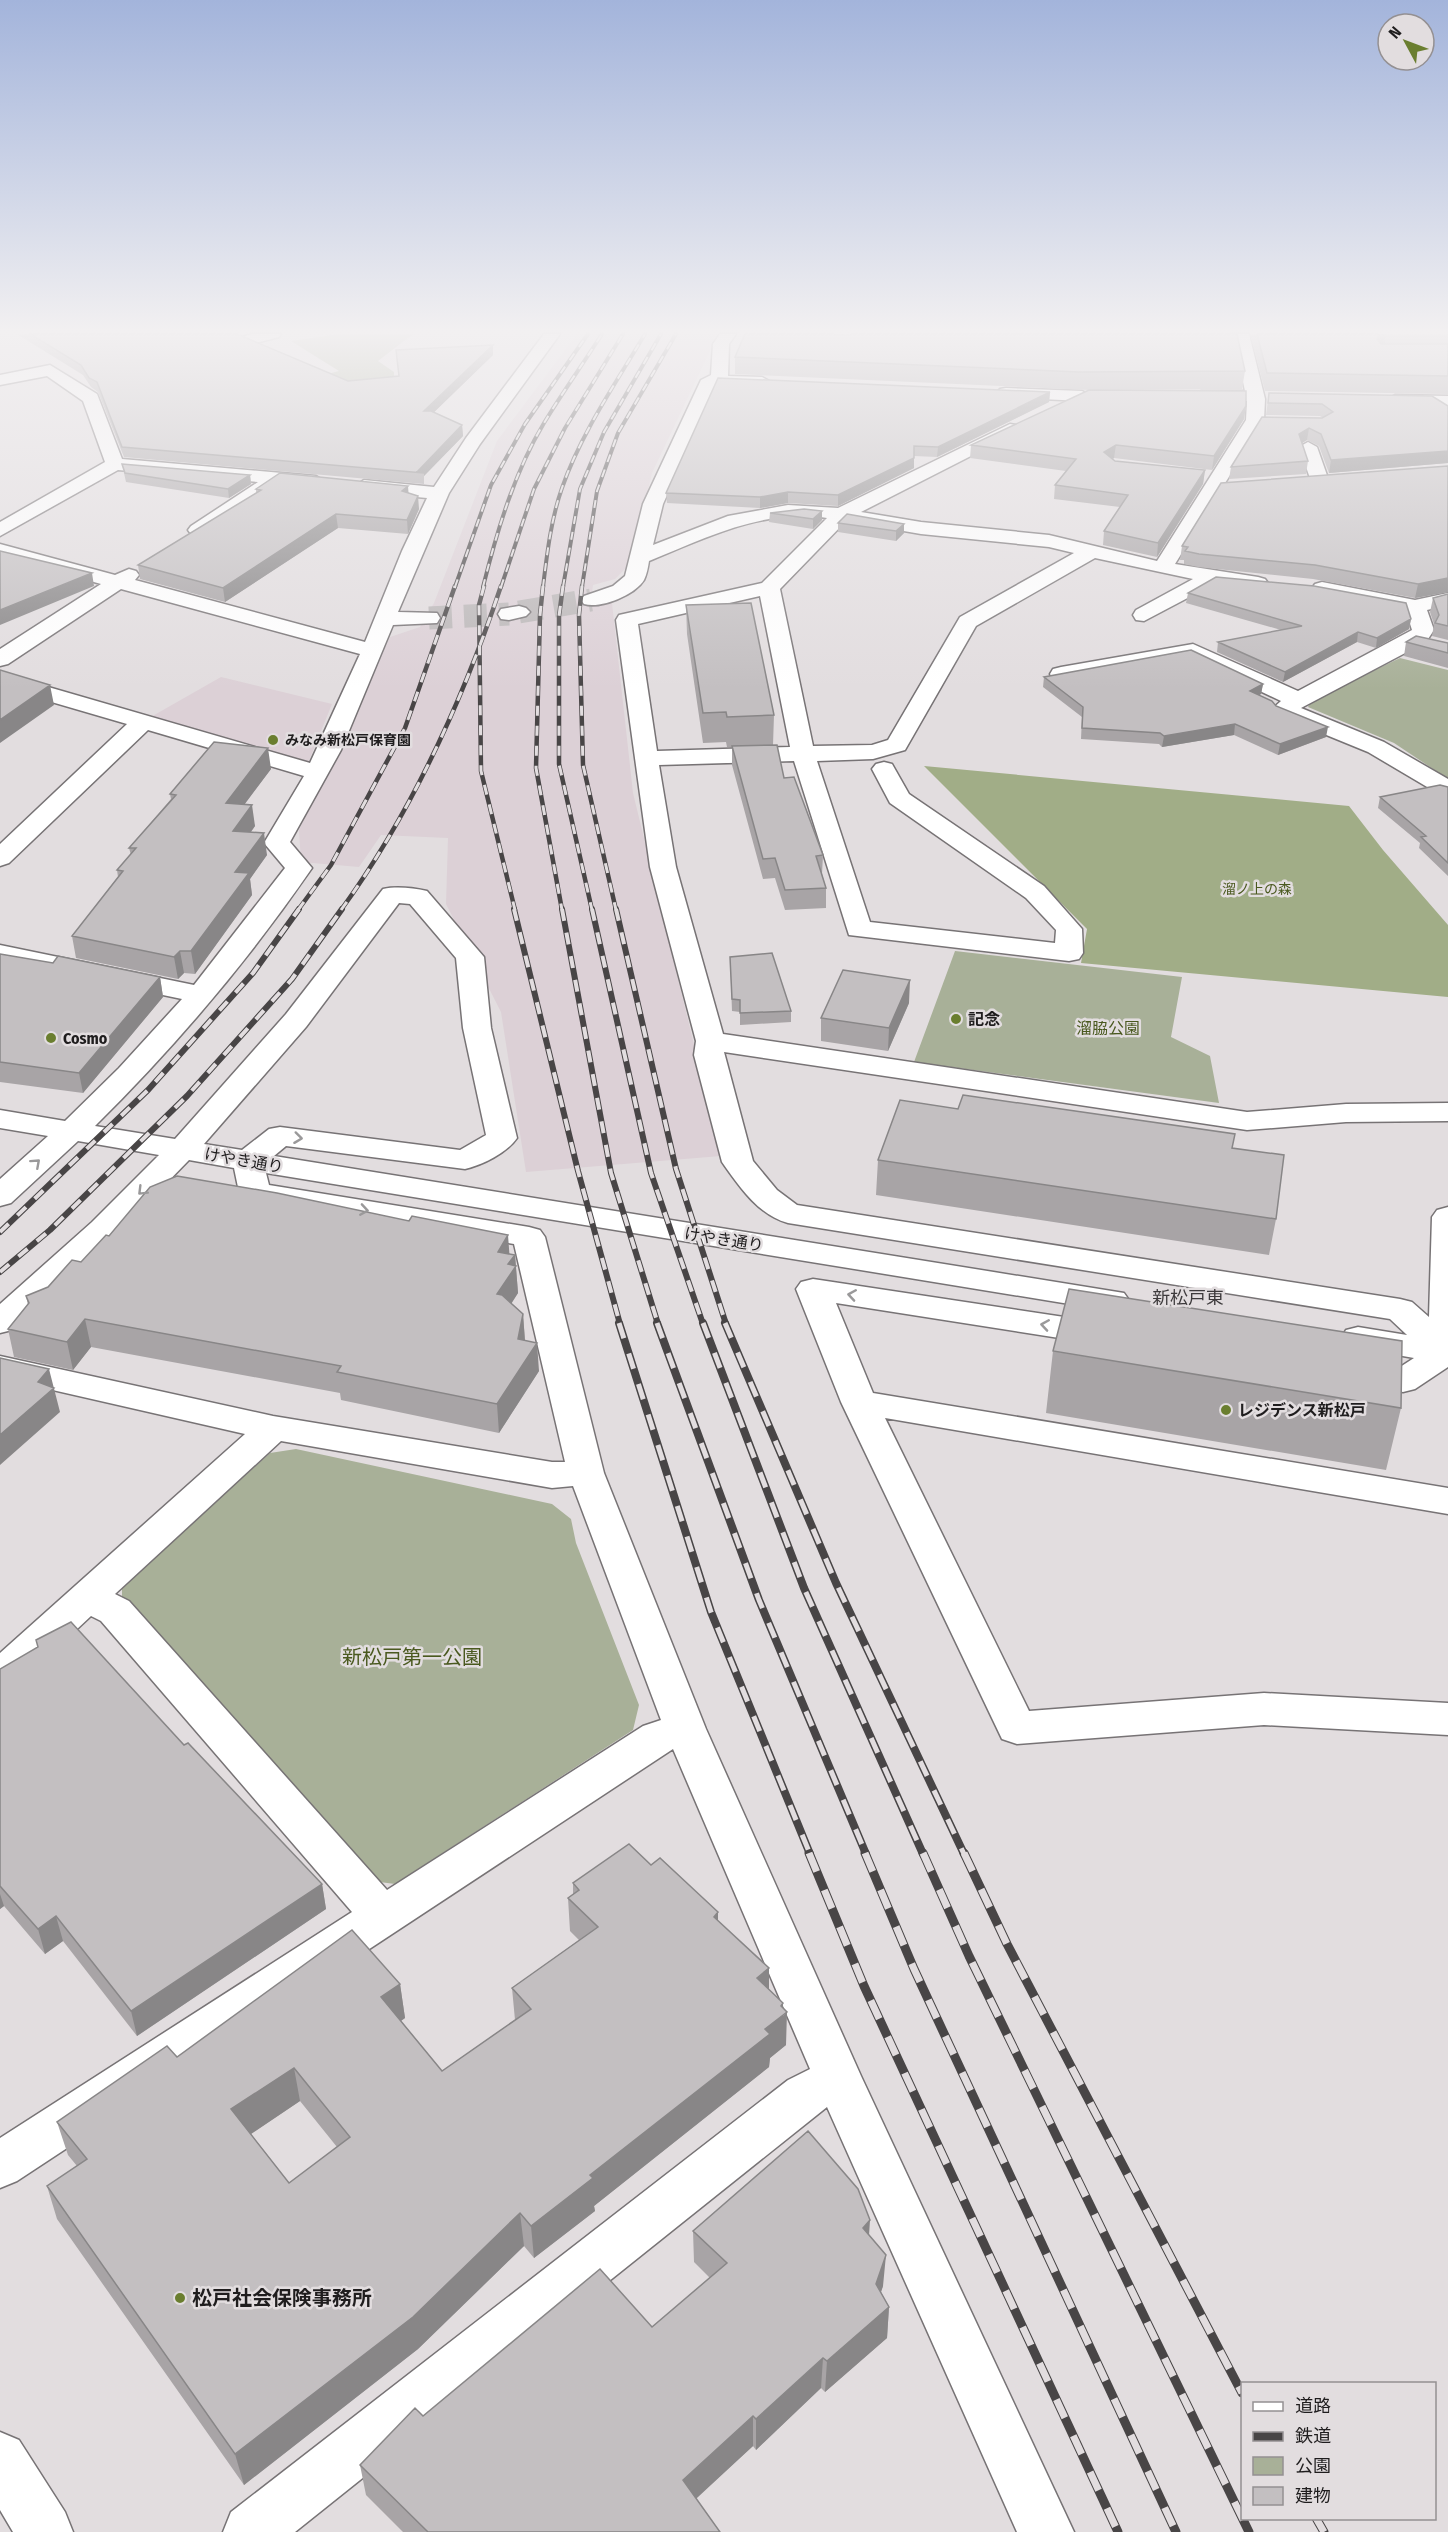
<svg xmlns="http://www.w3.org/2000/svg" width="1448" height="2532" viewBox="0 0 1448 2532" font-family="'Fira Sans Condensed','Noto Sans JP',sans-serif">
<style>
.built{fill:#dcd0d6}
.green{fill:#a8b098}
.forest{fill:#a1ad87}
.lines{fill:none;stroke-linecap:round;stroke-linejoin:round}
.minor-tunnel{stroke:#bbb7b8;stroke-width:23;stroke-dasharray:23 12;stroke-linecap:butt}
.minor-casing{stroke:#777375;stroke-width:3}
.minor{fill:#fff;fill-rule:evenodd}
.rail-far4-casing{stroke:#484546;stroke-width:4}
.rail-far3-casing{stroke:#484546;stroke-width:4.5}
.rail-far2-casing{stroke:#484546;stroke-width:6}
.rail-far1-casing{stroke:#484546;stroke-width:8}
.rail-casing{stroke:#484546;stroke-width:9}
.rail-far4{stroke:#e2dddf;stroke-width:2;stroke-dasharray:8;stroke-linecap:butt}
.rail-far3{stroke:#e2dddf;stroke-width:3;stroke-dasharray:10;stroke-linecap:butt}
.rail-far2{stroke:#e2dddf;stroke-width:4;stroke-dasharray:12;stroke-linecap:butt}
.rail-far1{stroke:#e2dddf;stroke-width:5;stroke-dasharray:16;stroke-linecap:butt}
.rail{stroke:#e2dddf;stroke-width:7;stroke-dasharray:20;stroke-linecap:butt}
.wall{fill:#a8a4a6;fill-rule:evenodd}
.shaded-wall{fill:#888687}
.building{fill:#c3bfc1;stroke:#888687;stroke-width:1.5;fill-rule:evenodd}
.oneway{stroke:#9a999a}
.poi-dot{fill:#6a7e2f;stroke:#e2dddf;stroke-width:2}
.labels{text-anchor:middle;stroke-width:5;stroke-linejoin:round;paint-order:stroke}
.far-poi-label{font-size:14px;font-weight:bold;fill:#1f1d1e;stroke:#e2dddf;text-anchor:start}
.far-park-label{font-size:14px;fill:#4a591f;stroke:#e2dddf}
.poi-label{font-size:16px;font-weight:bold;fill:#1f1d1e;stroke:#e2dddf;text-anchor:start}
.park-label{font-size:16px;fill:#4a591f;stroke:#e2dddf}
.street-label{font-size:16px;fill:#1f1d1e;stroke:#e2dddf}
.neighbourhood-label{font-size:18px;fill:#3d3a3c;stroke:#e2dddf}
.near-park-label{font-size:20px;fill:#4a591f;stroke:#e2dddf}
.near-poi-label{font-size:20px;font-weight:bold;fill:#1f1d1e;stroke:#e2dddf;text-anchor:start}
</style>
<rect width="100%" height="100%" fill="#e2dddf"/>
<path class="built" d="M577 334H718L652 473 631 563 615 579 593 585 590 607 611 601 612 603 633 793 721 1156 526 1172 501 1012 446 904 448 838 381 835 359 867 301 862 299 830 390 637 420 627 434 603 497 441Z
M221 677 332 704 308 763 149 718Z"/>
<path class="green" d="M340 334H413L378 361 394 372V379L263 391 339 371 291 341Z
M1400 658 1448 670V779L1394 743 1308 707 1312 700Z
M955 951 1182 977 1171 1037 1210 1056 1219 1103 914 1062Z
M296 1449 552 1504 571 1519 576 1543 639 1705 633 1730 395 1884 372 1881 122 1605V1586L270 1453Z"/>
<path class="forest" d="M924 766 1349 806 1383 850 1448 925V997L1081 963 1087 929Z"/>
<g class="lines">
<path class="minor-tunnel" d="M519 612 591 600
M429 618 509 614"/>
<g class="minor-casing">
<path id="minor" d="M252 334H281L279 337 248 345 242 343 240 340 242 337Z
M544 334H560L480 444 449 493 398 612 437 613 440 618 437 623 393 625 341 750 290 842 312 868C248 961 175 1047 95 1126L175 1139 286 1014 383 889C397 886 413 888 427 891L484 957 491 1028 517 1138C507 1153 482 1165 465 1169L286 1146 274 1156 1124 1293 1129 1300 1124 1307 1112 1311 266 1173 269 1185 529 1227 540 1230 545 1237 604 1473 706 1729 861 2076 1074 2532H1017L827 2107 295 2532H223L231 2512 788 2080 810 2069 673 1749 17 2181 0 2188V2138L352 1912 101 1621 91 1616 14 1688 0 1692V1653L245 1434 0 1378V1356L273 1416 552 1462H565L514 1244 244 1199 239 1192 234 1168 189 1160 115 1236 12 1330 0 1333V1304L92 1222 159 1155 78 1141 11 1203 0 1206V1179L48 1136 0 1128V1110L65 1121 119 1068 182 999 0 961V945L194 985 285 868 264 843 304 776 148 730 9 863 0 866V844L127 724 0 687V673L310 763 360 654 121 589 8 664 0 666V649L101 584 0 556V544L115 575 129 569 136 571 139 575 135 580 365 642 402 551 427 498 364 492 355 486 364 480 434 487 466 438ZM399 903 410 904 456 958 463 1028 486 1135 460 1150 280 1127 269 1129 242 1150 204 1144 306 1027ZM281 1441 552 1488 573 1486 661 1720 643 1726 387 1890 129 1601 115 1594Z
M720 334H736L729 344 728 376 762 377 771 382 762 387 716 385 663 504 653 545 728 516 788 505 838 508 1010 424 1016 425 1019 429 1016 433 861 512 921 522 1049 535 1157 561 1246 420 1247 401H1201L1192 396 1201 391H1245L1233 334H1249L1265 399 1264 420 1175 564 1258 577 1265 579 1268 583 1265 587 1258 589 1216 583 1144 621 1136 620 1133 615 1136 610 1193 579 1095 558 976 626 905 750 873 759 817 761 870 922 1055 943 1056 930 1026 898 890 803 872 769 876 764 884 762 892 764 909 794 1044 886 1082 929 1083 953 1079 959 1069 961 849 935 794 761 659 765 676 867 723 1034 1247 1112 1346 1104 1448 1103V1121L1346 1122 1247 1130 724 1052 753 1161 777 1190 797 1205 1400 1299 1412 1302 1429 1317 1432 1217 1437 1210 1448 1207V1367L1415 1389 1403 1392 1344 1382 1339 1374 1344 1366 1356 1363 1397 1369 1414 1358 1346 1346 1341 1338 1346 1330 1358 1327 1407 1335 1390 1319 788 1223C758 1215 739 1186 722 1162L694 1055 696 1041 650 867 616 620 619 615 762 583 827 518C765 508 705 538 649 561 648 567 647 574 644 580 635 595 601 609 584 604L581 600 584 596 613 586 625 576 643 504 701 380 711 375 713 344ZM846 521 921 534 1049 547 1074 553 960 617 888 740 872 745 813 746 780 589ZM760 596 790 747 657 751 638 624Z
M50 365 97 394 122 459 316 476 325 482 316 488 281 484 205 534H191L188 530 191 526 258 482 118 470 0 536V522L105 462 83 401 47 376 0 385V375Z
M1006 388 1082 391 1091 396 1082 401 1000 397 997 393 1000 389Z
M1395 395 1448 396V406L1389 404 1386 400Z
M1308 442 1317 447 1329 481 1327 485 1320 487 1311 481 1299 447Z
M1322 582 1415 600 1448 593V605L1427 610 1434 630 1426 642 1301 708 1384 742 1448 779V796L1439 794 1368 752 1275 714 1272 709 1281 701 1190 658 1061 681 1053 679 1050 674 1053 669 1061 667 1193 644 1298 691 1412 630 1406 611 1315 592 1312 588 1315 584Z
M519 606 526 608 530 612 526 616 509 620 501 619 498 614 501 609Z
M813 1279 1104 1323 1116 1326 1121 1334 1116 1342 1104 1345 836 1303 873 1393 1448 1488V1514L885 1418 1029 1711 1264 1693 1448 1703V1735L1264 1725 1017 1744 1002 1739 841 1402 796 1289 801 1282Z
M0 2432 19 2440 65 2512 73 2532H13L0 2510Z"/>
</g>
<use href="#minor" class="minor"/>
<g class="rail-far4-casing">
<path id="rail-far4" d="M455 587 491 485 525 424 588 334
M483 587C497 531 514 473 544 423 562 393 583 364 602 334
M501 587 534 489 565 428 623 334
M543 587C547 554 551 519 562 488 581 433 616 383 645 334
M563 587 580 489 604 432 661 334
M582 587 597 491 618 433 676 334"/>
</g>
<g class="rail-far3-casing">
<path id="rail-far3" d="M484 586 479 605 481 771 515 910
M543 586 540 615 536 768 562 910
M563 586 559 616V764L592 910
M582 586 579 615 583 765 616 910
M298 910 331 865 405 728 455 586
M341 910C412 812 463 700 501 586"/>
</g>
<g class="rail-far2-casing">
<path id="rail-far2" d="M514 909 578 1171 620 1324
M562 909 611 1173 658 1324
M592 909 651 1173 703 1324
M616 909 676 1169 726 1324
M0 1232 148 1090 253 973 299 909
M0 1272 50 1230 187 1096 292 979 342 909"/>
</g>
<g class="rail-far1-casing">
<path id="rail-far1" d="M619 1323 711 1612 810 1854
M657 1323 759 1600 866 1854
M703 1323 804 1588 923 1854
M725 1323 836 1583 964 1854"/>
</g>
<g class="rail-casing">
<path id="rail" d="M809 1853 864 1986 1118 2532
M865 1853 914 1969 1176 2532
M923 1853 969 1956 1249 2532
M964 1853 1007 1944 1242 2393
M1316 2518 1324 2532"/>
</g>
<use href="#rail-far4" class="rail-far4"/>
<use href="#rail-far3" class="rail-far3"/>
<use href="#rail-far2" class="rail-far2"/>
<use href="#rail-far1" class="rail-far1"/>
<use href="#rail" class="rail"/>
</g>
<path class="wall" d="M17 334H237L348 381 399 376 493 345V355L434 412 462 425 463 436 424 476V484L124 457 98 392 91 387 83 375Z
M745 334H845L844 335 1245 371 1242 389 1093 390 1246 406 1244 419 1212 470 1114 458 1113 459 1115 461 1205 470 1203 484 1157 557 1103 545 1104 531 1120 507 1054 499 1055 485 1066 471 970 458 971 445 1089 390 735 374V357Z
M1250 334H1448V394L1265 391Z
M1050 392 1049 402 937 457 914 456V468L838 506 788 503 760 508 667 503 666 493Z
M1269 393 1448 406V463L1329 473 1319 446 1307 440 1302 443 1308 461 1306 474 1229 479 1231 467 1323 418 1320 416 1266 415Z
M122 464 250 475 251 484 229 498 126 482Z
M1448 466V592L1415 598 1313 579 1198 567 1184 564V560H1180L1182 546Z
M256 489 409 493 419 509 408 534 338 528 225 602 140 579 138 565 256 493Z
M822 511V520L813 529 769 522 770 513Z
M838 523 904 524V533L896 541 838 532Z
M1188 593 1411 619 1409 629 1376 648 1357 642 1283 682 1217 652 1218 642 1281 630 1186 603Z
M1448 594V640L1432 636 1434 624 1430 612 1433 598Z
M686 605 774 715 773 745 784 778 823 855 822 874 826 888V908L785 910 775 878 763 879 732 765V747H727L726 742 703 743 687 634Z
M1406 642 1448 643V668L1404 656Z
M1044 677 1263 684 1261 694 1259 695 1326 737 1278 755 1234 735 1162 747 1159 744 1081 739 1082 717 1043 687Z
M271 769 244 804 255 826 251 832 267 855 250 879 252 895 195 974 184 973 178 979 76 958 72 936 118 877 117 870 131 855 129 848 171 799 170 794Z
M1448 787V876L1419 848 1420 843 1378 808 1380 797Z
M0 954 53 963 160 977 163 997 83 1093 0 1082Z
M730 957 791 1011V1022L740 1025V1012L732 1011Z
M909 1003 888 1051 821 1041V1018Z
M1233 1148 1276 1219 1269 1255 876 1195 878 1160Z
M109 1236 515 1255 518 1293 511 1303 523 1314 525 1340 539 1371 499 1433 341 1400 340 1393 91 1347 73 1370 14 1357 8 1329 28 1305 26 1296 48 1287 81 1262Z
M1053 1351 1401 1408 1386 1470 1046 1413Z
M0 1669 184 1745 322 1884 326 1909 137 2036 63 1941 45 1954 4 1906 0 1909Z
M651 1865 718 1912V1921L783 2008 786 2045 770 2058 769 2067 594 2206 595 2211 534 2258 524 2246 418 2349 244 2485 57 2219 47 2186 77 2166 68 2155 57 2122 177 2057 400 1984 405 2018 401 2021 442 2071 515 2020 512 1988 579 1940 570 1931 568 1898 573 1894V1883ZM300 2101 337 2147 289 2183 251 2134Z
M693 2231 869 2235 883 2286 881 2292 889 2307 887 2338 825 2392 821 2388 756 2450 753 2446 696 2498 720 2532H403L366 2495 360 2465 423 2416 652 2327 710 2278 694 2262Z"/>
<path class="shaded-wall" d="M1378 334H1386L1384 348 1377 339Z
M493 345V355L425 421 424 411Z
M1050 392 1049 402 937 457 938 447Z
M1246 406 1244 419 1212 470 1214 456Z
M462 425 463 436 424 476V473L417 472Z
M1309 428 1307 440 1297 446 1299 434Z
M1116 445 1114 458 1103 465 1104 452Z
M1448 451V463L1329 473 1331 460Z
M914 458V468L838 506V495Z
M1205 470 1203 484 1157 557 1158 543Z
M250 475 251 484 229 498 228 489Z
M408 486 409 499 402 491Z
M788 492V503L760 508V497Z
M418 496 419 509 408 534 407 520Z
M822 511V520L813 529V519Z
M336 514 338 528 225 602 223 588Z
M904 524V533L896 541V531Z
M92 573 94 586 0 625V610Z
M1448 578V592L1415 598 1418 584Z
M1411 619 1409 629 1376 648 1377 638Z
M1358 632 1357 642 1283 682 1285 672Z
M1263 684 1261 694 1248 702 1250 691Z
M50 685 54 705 0 743V720Z
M1235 724 1234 735 1162 747 1164 736Z
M1328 727 1326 737 1278 755 1280 744Z
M268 748 271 769 230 824 226 803Z
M252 805 255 826 236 852 233 831Z
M264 833 267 855 250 879 252 895 195 974 191 951 235 872Z
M180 951 184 973 178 979 174 957Z
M160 977 163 997 83 1093 79 1073Z
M910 980 909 1003 888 1051 889 1028Z
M508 1235 510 1262 515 1255 518 1293 500 1322 497 1294 498 1252Z
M523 1314 525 1342 518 1339Z
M85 1319 91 1347 73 1370 67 1342Z
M537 1343 539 1371 499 1433 497 1404Z
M49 1369 60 1412 0 1465V1435L38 1382Z
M322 1884 326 1909 137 2036 131 2011Z
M0 1894 4 1906 0 1909Z
M718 1912V1945L714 1917Z
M56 1916 63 1941 45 1954 38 1929Z
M769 1968V2002L757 1978Z
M400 1984 405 2018 386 2031 381 1997Z
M783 2003V2016L787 2012 786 2045 770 2058 769 2067 594 2206 595 2211 534 2258 531 2226 781 2006Z
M294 2068 300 2101 239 2142 231 2109Z
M520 2213 524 2246 418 2349 244 2485 235 2454Z
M870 2220 868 2251 863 2228Z
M886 2255 883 2286 873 2315 876 2284Z
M889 2307 887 2338 825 2392 827 2361Z
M823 2358 821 2388 756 2450V2419Z
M753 2416V2446L684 2510 683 2480Z"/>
<path class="building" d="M30 334H237L348 381 399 376 396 350 493 345 424 411H431L462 425 417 472 424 473 122 447 97 382 89 378 81 365Z
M745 334H834L835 335H850L851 334H1237L1245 371 1079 372 735 357Z
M1257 334H1378L1377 339 1381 344H1448V376L1267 373Z
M718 378 1050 392 938 447 914 446V458L838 495 788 492 760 497 666 493Z
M1089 390 1246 391V406L1214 456 1116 445 1104 452 1115 461 1205 470 1158 543 1104 531 1128 495 1055 485 1076 459 971 445Z
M1269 393 1432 396 1448 406V451L1331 460 1321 434 1309 428 1299 434 1308 461 1231 467 1262 417 1322 418 1333 412 1322 404 1268 403Z
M122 464 250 475 228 489 125 473Z
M1448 466V578L1418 584 1315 565 1199 554 1185 551 1188 547 1182 546 1221 483Z
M280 473 408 486 402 491 418 496 407 520 336 514 223 588 138 565 261 490 256 489Z
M804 509 822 511 813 519 770 513Z
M847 514 904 524 896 531 838 523Z
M0 551 92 573 0 610Z
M1216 577 1314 586 1406 603 1411 619 1377 638 1358 632 1285 672 1218 642 1302 626 1188 593Z
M1448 594V626L1435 623 1439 615 1433 598Z
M751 603 774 715 727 717 726 712 703 713 686 605Z
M1416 636 1448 643V653L1406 642Z
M1191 650 1263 684 1250 691 1272 701 1276 706 1328 727 1280 744 1235 724 1164 736 1160 733 1082 728 1083 707 1044 677Z
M0 670 50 685 0 720Z
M214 742 268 748 226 803 252 805 233 831 264 833 235 872 249 873 191 951H180L174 957 72 936 123 871 117 870 136 848H129L176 795 170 794Z
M777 745 784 778 794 777 823 855 816 856 826 888 785 890 775 858 763 859 732 746Z
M1440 785 1448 787V863L1421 837 1426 836 1380 797Z
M772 953 791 1011 740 1013V1000L732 999 730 957Z
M0 954 53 963 58 956 160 977 79 1073 0 1062Z
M843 970 910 980 889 1028 821 1018Z
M963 1095 1235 1134 1232 1148 1284 1155 1276 1219 878 1160 900 1100 958 1109Z
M177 1176 277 1193 409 1221 412 1216 508 1235 498 1252 515 1255 508 1264 516 1266 497 1294 502 1295 523 1314 518 1339 537 1343 497 1404 337 1372 341 1366 85 1319 67 1342 8 1329 29 1303 26 1296 48 1287 72 1260 81 1262 106 1235 109 1236 150 1187Z
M1069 1289 1402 1341 1401 1408 1053 1351Z
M0 1358 49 1369 38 1382 54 1388 0 1435Z
M71 1622 184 1745 188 1743 322 1884 131 2011 56 1916 38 1929 0 1886V1669L38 1647 36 1640Z
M629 1844 651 1865 660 1858 718 1912 714 1917 769 1968 757 1978 783 2003 781 2006 787 2012 765 2029 770 2034 590 2175 593 2178 531 2226 520 2213 413 2317 235 2454 47 2186 87 2159 57 2122 167 2046 177 2057 352 1930 400 1984 381 1997 442 2071 531 2009 512 1988 598 1927 568 1898 579 1890 573 1883ZM294 2068 350 2137 289 2183 231 2109Z
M808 2131 858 2189 870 2220 863 2228 886 2255 876 2284 889 2307 827 2361 823 2358 756 2419 753 2416 683 2480 720 2532H428L360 2465 415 2408 423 2416 600 2269 652 2327 727 2263 693 2231Z"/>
<defs><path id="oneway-chevron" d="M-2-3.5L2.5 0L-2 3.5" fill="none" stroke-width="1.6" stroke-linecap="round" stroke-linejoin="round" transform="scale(1.5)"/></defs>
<g class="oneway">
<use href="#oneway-chevron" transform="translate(298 1138) rotate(7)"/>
<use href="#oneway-chevron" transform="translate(36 1163) rotate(-42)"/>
<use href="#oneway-chevron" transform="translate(142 1191) rotate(135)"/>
<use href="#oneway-chevron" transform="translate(364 1210) rotate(9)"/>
<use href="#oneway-chevron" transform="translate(852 1295) rotate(-171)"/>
<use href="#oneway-chevron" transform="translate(1045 1325) rotate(-171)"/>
</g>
<linearGradient id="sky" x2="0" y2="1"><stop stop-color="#a3b4db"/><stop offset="0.48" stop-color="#f2f0f1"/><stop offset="1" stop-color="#f2f0f1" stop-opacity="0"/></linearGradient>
<rect width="1448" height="689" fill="url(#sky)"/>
<g class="poi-dot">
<circle cx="273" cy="740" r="6"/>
<circle cx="956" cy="1019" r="6"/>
<circle cx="51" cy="1038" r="6"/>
<circle cx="1226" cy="1410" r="6"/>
<circle cx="180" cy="2298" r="6"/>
</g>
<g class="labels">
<g class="far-poi-label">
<text x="285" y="745">みなみ新松戸保育園</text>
</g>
<g class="far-park-label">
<text x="1257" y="894">溜ノ上の森</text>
</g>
<g class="poi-label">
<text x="968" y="1025">記念</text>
<text x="63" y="1044">Cosmo</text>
<text x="1238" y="1416">レジデンス新松戸</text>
</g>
<g class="park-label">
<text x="1108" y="1034">溜脇公園</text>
</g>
<g class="street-label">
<text transform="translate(244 1160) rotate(10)" y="6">けやき通り</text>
<text transform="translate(724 1239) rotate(9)" y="6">けやき通り</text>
</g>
<g class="neighbourhood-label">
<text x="1188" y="1304">新松戸東</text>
</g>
<g class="near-park-label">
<text x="412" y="1664">新松戸第一公園</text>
</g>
<g class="near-poi-label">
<text x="192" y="2305">松戸社会保険事務所</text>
</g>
</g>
<rect x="1241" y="2382" width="195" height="138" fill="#e2dddf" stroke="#949092" stroke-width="1.5"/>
<rect x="1253" y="2402" width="30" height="9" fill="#ffffff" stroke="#949092" stroke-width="1.5"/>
<text x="1295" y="2412" font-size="18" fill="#1f1d1e">道路</text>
<rect x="1253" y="2432" width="30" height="9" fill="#484546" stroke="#949092" stroke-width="1.5"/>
<text x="1295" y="2442" font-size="18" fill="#1f1d1e">鉄道</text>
<rect x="1253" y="2457" width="30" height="18" fill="#a8b098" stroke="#949092" stroke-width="1.5"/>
<text x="1295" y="2472" font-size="18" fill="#1f1d1e">公園</text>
<rect x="1253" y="2487" width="30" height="18" fill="#c3bfc1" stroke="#949092" stroke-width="1.5"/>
<text x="1295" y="2502" font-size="18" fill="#1f1d1e">建物</text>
<g transform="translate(1406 42) rotate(311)"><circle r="28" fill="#e2dddf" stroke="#949092" stroke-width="1.5"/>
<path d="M0-4.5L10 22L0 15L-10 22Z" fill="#6a7e2f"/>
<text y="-9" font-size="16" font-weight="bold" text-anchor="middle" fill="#1f1d1e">N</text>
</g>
</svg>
